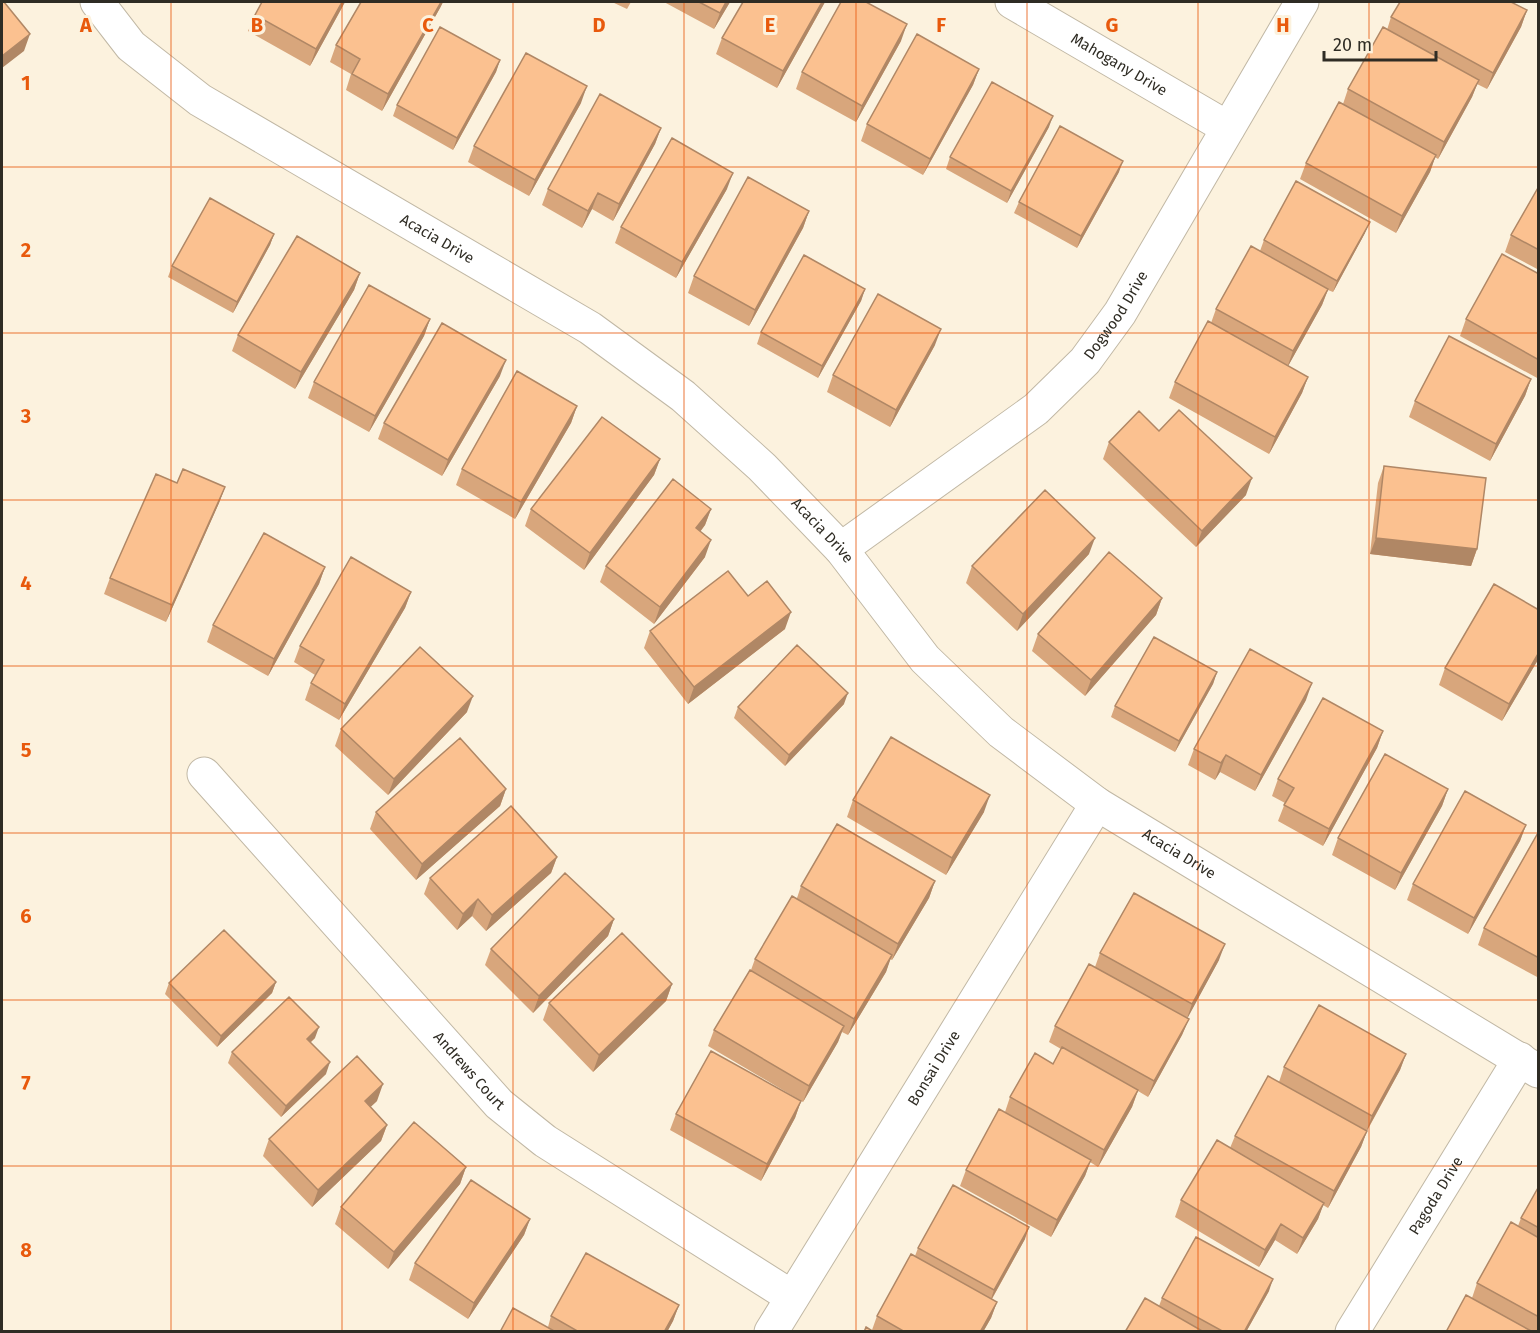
<svg xmlns="http://www.w3.org/2000/svg" width="1540" height="1333" viewBox="0 0 1540 1333" font-family="'Fira Sans',sans-serif">
<style>
.lines{fill:none;stroke-linecap:round;stroke-linejoin:round}
.street-casing{stroke:#c1b8a5;stroke-width:35}
.street{stroke:#fff;stroke-width:33}
.wall{fill:#d8a67c}
.shaded-wall{fill:#b08765}
.building{fill:#fbc190;stroke:#b08765;stroke-width:1.5}
.grid{fill:none;stroke:#e8590c;stroke-width:1.5;stroke-opacity:0.55}
.labels{text-anchor:middle;stroke-width:6;stroke-linejoin:round;paint-order:stroke}
.street-label{font-size:15px;fill:#2f2c24;stroke:#fcf2de}
.grid-label{font-size:20px;text-anchor:middle;font-weight:bold;fill:#e8590c;stroke:#fcf2de;stroke-width:6;stroke-linejoin:round;paint-order:stroke}
</style>
<rect width="100%" height="100%" fill="#fcf2de"/>
<g class="lines">
<g class="street-casing">
<g id="street">
<path id="s1" d="M97 2 131 46 200 100 590 328 683 396 762 467 841 549 925 659 1001 732 1097 804 1538 1071"/>
<path id="s2" d="M1012 2 1228 128"/>
<path id="s3" d="M841 549 1036 409 1085 361 1120 313 1302 2"/>
<path id="s4" d="M204 774 499 1104 545 1141 792 1297"/>
<path id="s5" d="M771 1332 1097 804"/>
<path id="s6" d="M1352 1332 1520 1059"/>
</g>
</g>
<use href="#street" class="street"/>
</g>
<path class="wall" d="M262 2H345L310 66 248 31 255 15Z
M361 2H443L440 8 382 111 346 90 351 74 330 62 336 45Z
M612 2H631L627 9Z
M664 2H730L714 29Z
M825 2 777 88 716 54 722 38Z
M1527 10 1521 27 1487 89 1477 84 1472 97 1438 159 1435 157 1430 172 1396 233 1300 179 1306 163 1343 104 1348 89 1387 30 1391 17Z
M901 41 856 122 796 89 802 72Z
M500 60 496 72 453 150 393 116 397 105Z
M979 69 973 85 923 175 861 141 867 124Z
M581 103 529 196 468 162 474 146Z
M1049 127 1007 203 946 169 950 157Z
M661 128 655 144 613 221 592 209 582 228 542 205 548 189Z
M1119 172 1077 248 1014 213 1019 202Z
M1539 186V270L1505 252 1511 235Z
M727 189 676 278 615 243 621 227Z
M809 211 803 228 749 326 688 293 694 276Z
M1365 233 1333 292 1328 290 1322 305 1288 366 1308 377 1302 393 1269 454 1169 398 1175 382 1211 323 1216 309 1260 251 1264 240Z
M274 234 270 245 233 313 168 277 172 266Z
M360 273 354 290 295 389 232 351 238 335Z
M1539 274V379L1460 336 1466 319Z
M865 289 861 301 818 378 757 344 761 332Z
M430 319 424 336 369 432 308 398 314 382Z
M935 345 890 427 827 392 833 375Z
M500 376 442 476 378 439 384 423Z
M1531 379 1525 396 1490 461 1409 417 1415 401Z
M577 406 571 423 515 519 456 485 462 469Z
M1159 431 1246 495 1196 547 1103 459 1109 442Z
M660 459 654 475 584 570 525 526 531 509Z
M1384 466 1477 549 1471 566 1370 554 1378 483Z
M177 483 225 487 219 503 166 622 104 594 110 578Z
M711 509 705 525 700 532 705 557 654 624 600 582 606 566Z
M1089 554 1017 631 966 583 972 566Z
M325 567 319 584 268 676 207 642 213 625Z
M411 592 405 608 339 720 305 700 311 683 315 675 294 662 300 646Z
M748 596 785 629 688 704 644 648 650 631Z
M1162 598 1156 615 1085 696 1032 651 1038 634Z
M1539 610V658L1502 721 1439 685 1445 668Z
M1217 672 1213 684 1175 752 1111 717 1115 706Z
M1306 700 1255 791 1220 772 1215 780 1188 765 1194 749Z
M844 704 785 766 734 718 738 707Z
M467 712 388 795 335 746 341 729Z
M1383 731 1377 748 1323 846 1278 821 1285 803 1272 796 1278 779Z
M506 789 500 806 416 880 370 829 376 812Z
M1448 789 1442 806 1395 890 1332 855 1338 838Z
M853 800 984 812 946 875 847 817Z
M1526 825 1520 841 1468 934 1407 900 1413 884Z
M1539 831V978L1478 945 1484 928Z
M557 857 551 873 486 931 472 916 457 930 424 894 430 878Z
M935 881 929 898 892 960 890 959 886 972 848 1035 842 1032 838 1042 803 1102 708 1046 714 1030 751 970 755 959 797 898 801 886Z
M614 919 608 936 533 1013 485 965 491 949Z
M1100 953 1219 960 1187 1018 1189 1019 1182 1035 1148 1097 1138 1091 1132 1107 1098 1167 1090 1162 1085 1176 1051 1237 960 1186 966 1170 1005 1112 1010 1097 1053 1064 1061 1049 1049 1042 1055 1026 1095 967Z
M276 982 272 993 217 1047 165 994 169 983Z
M672 984 666 1001 593 1072 543 1020 549 1003Z
M315 1038 310 1043 326 1074 281 1117 228 1063 232 1052Z
M1406 1054 1400 1070 1367 1131 1361 1147 1328 1208 1323 1205 1318 1219 1297 1254 1275 1240 1259 1267 1175 1217 1181 1200 1230 1148 1235 1136 1279 1082 1284 1067Z
M377 1101 370 1107 387 1125 381 1141 312 1207 263 1156 269 1139Z
M801 1101 795 1118 761 1181 670 1130 676 1114Z
M466 1167 460 1184 388 1269 335 1224 341 1207Z
M1539 1186V1332H1446L1472 1298 1477 1283 1518 1226 1521 1218Z
M530 1219 524 1235 468 1319 409 1280 415 1263Z
M1025 1239 992 1299 997 1302 991 1318 983 1332H864L872 1330 877 1316 915 1256 918 1248Z
M1269 1291 1246 1332H1125L1159 1306 1162 1298Z
M679 1305 673 1321 667 1332H500L548 1327 551 1316Z"/>
<path class="shaded-wall" d="M342 2H345L310 66 316 49Z
M441 2H443L440 8 382 111 388 94Z
M726 2H730L714 29 720 13Z
M822 2H825L777 88 783 71Z
M1527 10 1521 27 1487 89 1493 73Z
M907 24 901 41 856 122 862 106Z
M30 34 24 51 2 68V56Z
M500 60 496 72 453 150 457 138Z
M979 69 973 85 923 175 930 159Z
M1479 80 1472 97 1438 159 1444 142Z
M587 86 581 103 529 196 535 180Z
M1053 116 1049 127 1007 203 1011 191Z
M661 128 655 144 613 221 619 204Z
M1436 155 1430 172 1396 233 1402 216Z
M1123 161 1119 172 1077 248 1081 236Z
M733 173 727 189 676 278 682 262Z
M598 193 592 209 582 228 588 211Z
M809 211 803 228 749 326 755 310Z
M1370 222 1365 233 1333 292 1337 281Z
M274 234 270 245 233 313 237 302Z
M360 273 354 290 295 389 301 372Z
M865 289 861 301 818 378 822 366Z
M1328 289 1322 305 1287 368 1293 351Z
M430 319 424 336 369 432 375 416Z
M941 329 935 345 890 427 896 410Z
M506 360 500 376 442 476 448 460Z
M1308 377 1302 393 1269 454 1275 437Z
M1531 379 1525 396 1490 461 1496 444Z
M577 406 571 423 515 519 521 502Z
M660 459 654 475 584 570 590 553Z
M1252 478 1246 495 1196 547 1202 531Z
M225 487 219 503 166 622 172 605Z
M711 509 705 525 690 545 696 528Z
M1095 538 1089 554 1017 631 1023 614Z
M1376 538 1477 549 1471 566 1370 554Z
M711 540 705 557 654 624 660 607Z
M325 567 319 584 268 676 274 659Z
M411 592 405 608 339 720 345 704Z
M1162 598 1156 615 1085 696 1091 680Z
M791 612 785 629 688 704 694 687Z
M1539 652V658L1502 721 1509 704Z
M1217 672 1213 684 1175 752 1179 741Z
M1312 683 1306 700 1255 791 1261 775Z
M848 693 844 704 785 766 789 755Z
M473 696 467 712 388 795 394 779Z
M1383 731 1377 748 1323 846 1329 829Z
M1226 755 1220 772 1215 780 1221 763Z
M506 789 500 806 416 880 422 864Z
M1448 789 1442 806 1395 890 1401 873Z
M990 795 984 812 946 875 952 858Z
M1526 825 1520 841 1468 934 1474 918Z
M557 857 551 873 486 931 492 915Z
M935 881 929 898 892 960 898 944Z
M478 899 472 916 457 930 463 914Z
M614 919 608 936 533 1013 539 996Z
M1225 944 1219 960 1186 1021 1192 1004Z
M892 955 886 972 848 1035 854 1019Z
M276 982 272 993 217 1047 221 1036Z
M672 984 666 1001 593 1072 599 1055Z
M1189 1019 1182 1035 1148 1097 1154 1081Z
M844 1026 838 1042 803 1102 809 1086Z
M319 1027 315 1038 302 1050 307 1039Z
M1406 1054 1400 1070 1366 1132 1372 1116Z
M330 1062 326 1074 281 1117 286 1106Z
M383 1084 377 1101 359 1118 365 1101Z
M1138 1090 1132 1107 1098 1167 1104 1150Z
M801 1101 795 1118 761 1181 767 1164Z
M387 1125 381 1141 312 1207 318 1190Z
M1367 1131 1361 1147 1328 1208 1334 1191Z
M1091 1160 1085 1176 1051 1237 1057 1220Z
M466 1167 460 1184 388 1269 394 1252Z
M1324 1203 1318 1219 1297 1254 1303 1238Z
M530 1219 524 1235 468 1319 474 1303Z
M1281 1224 1275 1240 1259 1267 1265 1250Z
M1029 1227 1025 1239 990 1302 994 1290Z
M1273 1279 1269 1291 1246 1332H1244Z
M997 1302 991 1318 983 1332H980Z
M679 1305 673 1321 667 1332H664Z"/>
<path class="building" d="M2 2H4L30 34 2 56Z
M262 2H342L316 49 255 15Z
M361 2H441L388 94 352 74 360 59 336 45Z
M699 2H726L720 13Z
M743 2H822L783 71 722 38Z
M841 2H866L907 24 862 106 802 72Z
M1400 2H1511L1527 10 1493 73 1391 17Z
M440 27 500 60 457 138 397 105Z
M1383 27 1479 80 1444 142 1348 89Z
M917 34 979 69 930 159 867 124Z
M526 53 587 86 535 180 474 146Z
M992 82 1053 116 1011 191 950 157Z
M600 94 661 128 619 204 598 193 588 211 548 189Z
M1339 102 1436 155 1402 216 1306 163Z
M1060 126 1123 161 1081 236 1019 202Z
M672 138 733 173 682 262 621 227Z
M748 177 809 211 755 310 694 276Z
M1296 181 1370 222 1337 281 1264 240Z
M1539 186V250L1511 235Z
M210 198 274 234 237 302 172 266Z
M297 236 360 273 301 372 238 335Z
M1251 246 1328 289 1293 351 1216 309Z
M1502 254 1539 274V360L1466 319Z
M804 255 865 289 822 366 761 332Z
M369 285 430 319 375 416 314 382Z
M878 294 941 329 896 410 833 375Z
M1208 321 1308 377 1275 437 1175 382Z
M442 323 506 360 448 460 384 423Z
M1449 336 1531 379 1496 444 1415 401Z
M517 371 577 406 521 502 462 469Z
M1179 410 1252 478 1202 531 1109 442 1139 411 1159 431Z
M602 417 660 459 590 553 531 509Z
M1384 466 1486 478 1477 549 1376 538Z
M183 469 225 487 172 605 110 578 156 474 177 483Z
M673 479 711 509 696 528 711 540 660 607 606 566Z
M1045 490 1095 538 1023 614 972 566Z
M264 533 325 567 274 659 213 625Z
M1109 552 1162 598 1091 680 1038 634Z
M351 557 411 592 345 704 311 683 324 660 300 646Z
M728 571 748 596 767 581 791 612 694 687 650 631Z
M1494 584 1539 610V652L1509 704 1445 668Z
M1154 637 1217 672 1179 741 1115 706Z
M797 645 848 693 789 755 738 707Z
M420 647 473 696 394 779 341 729Z
M1250 649 1312 683 1261 775 1226 755 1221 763 1194 749Z
M1323 698 1383 731 1329 829 1284 805 1294 788 1278 779Z
M891 737 990 795 952 858 853 800Z
M460 738 506 789 422 864 376 812Z
M1385 754 1448 789 1401 873 1338 838Z
M1465 791 1526 825 1474 918 1413 884Z
M511 806 557 857 492 915 478 899 463 914 430 878Z
M837 824 935 881 898 944 801 886Z
M1539 831V958L1484 928Z
M565 873 614 919 539 996 491 949Z
M1134 893 1225 944 1192 1004 1100 953Z
M792 896 892 955 854 1019 755 959Z
M224 930 276 982 221 1036 169 983Z
M622 933 672 984 599 1055 549 1003Z
M1089 964 1189 1019 1154 1081 1055 1026Z
M750 970 844 1026 809 1086 714 1030Z
M289 997 319 1027 307 1039 330 1062 286 1106 232 1052Z
M1319 1005 1406 1054 1372 1116 1284 1067Z
M1062 1047 1138 1090 1104 1150 1010 1097 1035 1053 1053 1064Z
M711 1051 801 1101 767 1164 676 1114Z
M357 1056 383 1084 365 1101 387 1125 318 1190 269 1139Z
M1268 1076 1367 1131 1334 1191 1235 1136Z
M999 1109 1091 1160 1057 1220 966 1170Z
M414 1122 466 1167 394 1252 341 1207Z
M1217 1140 1324 1203 1303 1238 1281 1224 1265 1250 1181 1200Z
M471 1180 530 1219 474 1303 415 1263Z
M953 1185 1029 1227 994 1290 918 1248Z
M1539 1186V1228L1521 1218Z
M1511 1222 1539 1238V1317L1477 1283Z
M1196 1237 1273 1279 1244 1332H1224L1162 1298Z
M586 1253 679 1305 664 1332H579L551 1316Z
M911 1254 997 1302 980 1332H905L877 1316Z
M1466 1295 1533 1332H1446Z
M1145 1298 1204 1332H1125Z
M513 1308 556 1332H500Z
M866 1327 874 1332H864Z"/>
<path class="grid" d="M171 2V1332M342 2V1332M513 2V1332M684 2V1332M856 2V1332M1027 2V1332M1198 2V1332M1369 2V1332M2 167H1538M2 333H1538M2 500H1538M2 666H1538M2 833H1538M2 1000H1538M2 1166H1538"/>
<g class="labels">
<g class="street-label">
<text dy="5" stroke="none"><textPath href="#s2" startOffset="124">Mahogany Drive</textPath></text>
<text dy="5" stroke="none"><textPath href="#s1" startOffset="418">Acacia Drive</textPath></text>
<text dy="5" stroke="none"><textPath href="#s3" startOffset="364">Dogwood Drive</textPath></text>
<text dy="5" stroke="none"><textPath href="#s1" startOffset="904">Acacia Drive</textPath></text>
<text dy="5" stroke="none"><textPath href="#s1" startOffset="1390">Acacia Drive</textPath></text>
<text dy="5" stroke="none"><textPath href="#s5" startOffset="310">Bonsai Drive</textPath></text>
<text dy="5" stroke="none"><textPath href="#s4" startOffset="398">Andrews Court</textPath></text>
<text dy="5" stroke="none"><textPath href="#s6" startOffset="160">Pagoda Drive</textPath></text>
</g>
</g>
<g class="grid-label">
<text x="86" y="32">A</text>
<text x="257" y="32">B</text>
<text x="428" y="32">C</text>
<text x="599" y="32">D</text>
<text x="770" y="32">E</text>
<text x="941" y="32">F</text>
<text x="1112" y="32">G</text>
<text x="1283" y="32">H</text>
<text x="26" y="90">1</text>
<text x="26" y="257">2</text>
<text x="26" y="423">3</text>
<text x="26" y="590">4</text>
<text x="26" y="757">5</text>
<text x="26" y="923">6</text>
<text x="26" y="1090">7</text>
<text x="26" y="1257">8</text>
</g>
<rect width="1540" height="1333" fill="none" stroke="#2f2c24" stroke-width="6"/>
<path d="M1324 51v9h112v-9" fill="none" stroke="#2f2c24" stroke-width="3"/>
<text x="1333" y="51" font-size="18" fill="#2f2c24" stroke="#fcf2de" stroke-width="4.5" paint-order="stroke">20 m</text>
</svg>
